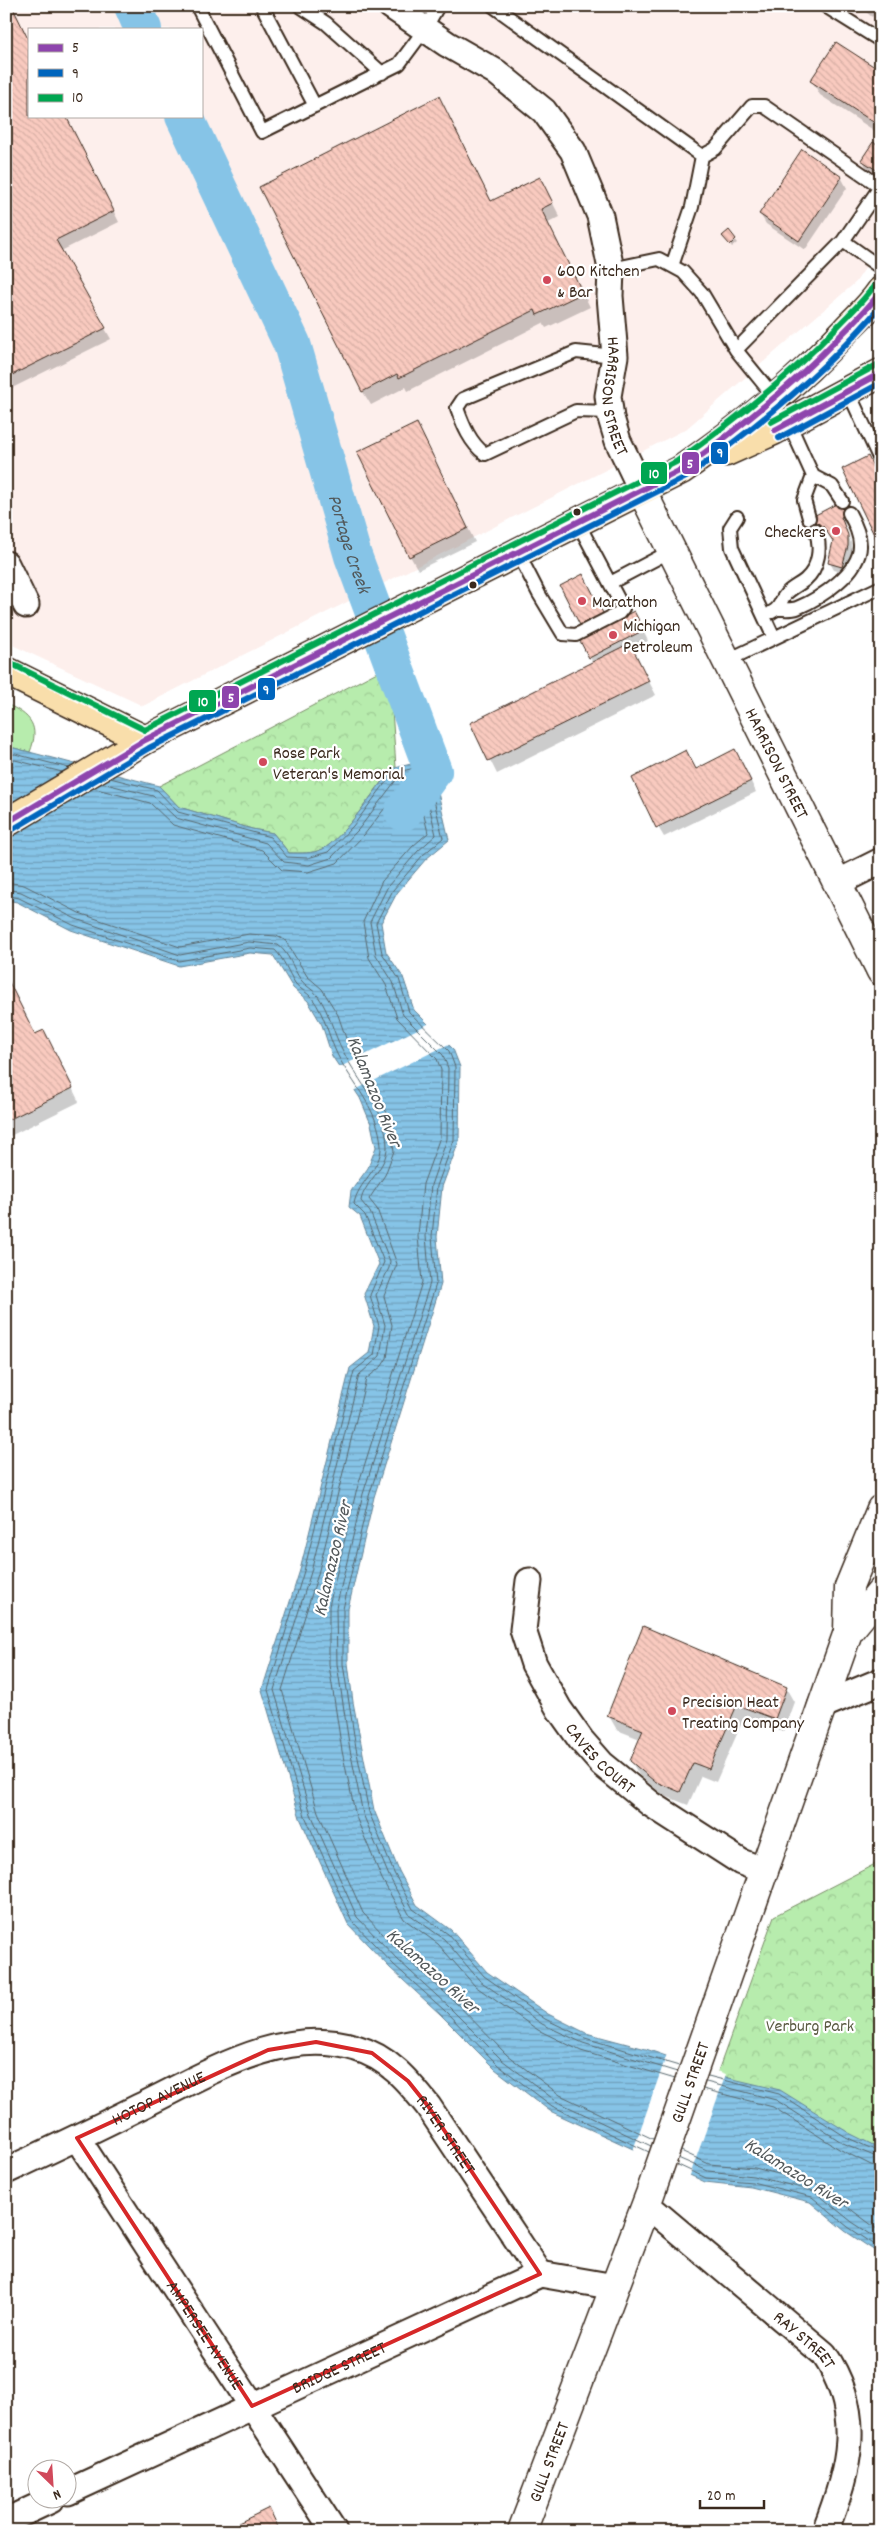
<svg xmlns="http://www.w3.org/2000/svg" width="887" height="2537" viewBox="0 0 887 2537" font-family="Dekko,sans-serif">
<style>
.built{fill:#fdefec;fill-rule:evenodd}
.green{fill:#b7ecad;stroke:#798b66}
.park{fill:url(#park-crowns);stroke:#798b66}
.water{fill:url(#water-rules);stroke:#688697}
.pier{fill:#fff}
.shadow{fill:#0003}
.lines{fill:none;stroke-linecap:round;stroke-linejoin:round}
.shore{stroke:#59686e;stroke-width:1}
.river{stroke:#86c4e7;stroke-width:38}
.building{fill:url(#building-back-hatch);stroke:#3b2a1e}
.lane-casing{stroke:#3b2a1e;stroke-width:16}
.street-casing{stroke:#3b2a1e;stroke-width:29}
.secondary-casing{stroke:#3b2a1e;stroke-width:31}
.primary-casing{stroke:#3b2a1e;stroke-width:31}
.lane{stroke:#fff;stroke-width:12}
.street{stroke:#fff;stroke-width:25}
.secondary{stroke:#fff;stroke-width:28}
.primary{stroke:#f9deab;stroke-width:28}
.bus-1-casing{stroke:#fff;stroke-width:10}
.bus-2-casing{stroke:#fff;stroke-width:10}
.bus-3-casing{stroke:#fff;stroke-width:10}
.bus-1{stroke:#8e44ad;stroke-width:6}
.bus-2{stroke:#0065bd;stroke-width:6}
.bus-3{stroke:#00a651;stroke-width:6}
.marked{fill:none;stroke:#d62828;stroke-width:4;stroke-linejoin:round}
.poi-dot{fill:#d1495b;stroke:#fff;stroke-width:2}
.bus-dot{fill:#3b2a1e;stroke:#fff;stroke-width:2}
.labels{text-anchor:middle;stroke-width:4.5;stroke-linejoin:round;paint-order:stroke}
.poi-label{font-size:18px;fill:#3b2a1e;stroke:#fff;text-anchor:start}
.street-label{font-size:18px;fill:#3b2a1e;stroke:#fff}
.park-label{font-size:18px;fill:#5a5a42;stroke:#fff}
.water-label{font-size:19px;font-style:italic;fill:#52585a;stroke:#fff}
.line-badge{stroke:#fff;stroke-width:2}
.badge-label{font-size:14px;text-anchor:middle;font-weight:bold;fill:#fff}
</style>
<defs>
<pattern id="park-crowns" width="20" height="18" patternUnits="userSpaceOnUse" patternTransform="scale(1.25)"><rect width="20" height="18" fill="#b7ecad"/><path d="M2 6a3 3 0 1 1 6 0M12 15a3 3 0 1 1 6 0" fill="none" stroke="#9ecb94"/></pattern>
<pattern id="water-rules" width="6" height="5" patternUnits="userSpaceOnUse" patternTransform="scale(1.25)"><rect width="6" height="5" fill="#86c4e7"/><path d="M0 2.5h6" fill="none" stroke="#6f9fbb"/></pattern>
<pattern id="building-back-hatch" width="6" height="6" patternUnits="userSpaceOnUse" patternTransform="scale(1.25)"><rect width="6" height="6" fill="#f9cabf"/><path d="M-1 5l2 2M0 0l6 6M5-1l2 2" fill="none" stroke="#d6aea4"/></pattern>
</defs>
<rect width="100%" height="100%" fill="#fff"/>
<filter id="ink" filterUnits="userSpaceOnUse"><feTurbulence type="fractalNoise" baseFrequency=".02" numOctaves="2"/><feDisplacementMap in="SourceGraphic" scale="10" xChannelSelector="R" yChannelSelector="G"/><feConvolveMatrix kernelMatrix="1 2 1 2 8 2 1 2 1" color-interpolation-filters="sRGB"/></filter>
<g filter="url(#ink)">
<path class="built" d="M6 6H881V244L856 282 686 429 143 706 6 642ZM29 29H201V116H29Z"/>
<path class="green" d="M6 704C31 715 40 726 30 752L14 748 6 751Z"/>
<path class="park" d="M379 671 390 681 396 767 390 769C379 786 340 841 323 849 312 854 301 853 289 853L273 833 252 829 179 807 159 786Z
M881 1861V2149L717 2074 774 1916Z"/>
<path class="water" d="M14 748 159 786 179 807 252 829 273 833 289 853C301 853 312 854 323 849 340 841 379 786 391 769L415 763 433 771 449 840 426 859 397 893 381 923 386 952 403 977 414 1010 453 1049 460 1067 459 1141 442 1187 437 1237 441 1284 374 1497 348 1609V1663L353 1702 374 1810 399 1871 417 1905 451 1930 487 1972 548 2014 586 2033 646 2049 729 2078 780 2090 849 2133 881 2149V2255L845 2231 810 2202 751 2187 705 2182 550 2111 495 2069 440 2014 390 1968 348 1924 300 1818 262 1690 300 1570 350 1368 369 1353 374 1326 364 1294 379 1264 360 1216 349 1207 351 1191 368 1168 376 1147 371 1124 360 1098 332 1056 322 1025 308 1001 293 988 273 955 250 953 179 966 71 930 17 902 6 900V751Z"/>
<path class="pier" d="M430 1023 451 1043 353 1091 338 1068Z
M667 2054 726 2074 689 2178 632 2153Z"/>
<path class="shadow" d="M6 6 29 116H66L119 222 61 251 111 339 6 391Z
M859 6H881V23L875 13 872 17Z
M881 73V135L820 95 812 81Z
M446 112 492 202 547 192 560 217 548 223 590 307 546 328 543 323 408 391 406 387 371 405 363 392Z
M881 148V176L866 167 863 160Z
M841 177 847 188 805 250 766 224 760 214Z
M729 232 737 243 732 247 726 239Z
M424 439 475 542 418 570 410 556Z
M845 500 855 518 844 524 851 543 852 553 845 573 834 570 830 563 834 542 828 532 813 539 804 523Z
M639 622 648 641 632 649 656 695 497 774 490 760 593 663 580 640Z
M741 761 756 792 664 837 658 827 696 770Z
M6 978 35 1035 51 1045 79 1102 6 1138Z
M786 1688 794 1702 783 1732 744 1718 716 1782 701 1776 688 1805 663 1795 639 1775 631 1761 640 1739 617 1730 609 1716Z
M7 2126 14 2139 6 2144V2127Z"/>
<g class="lines">
<path class="shore" d="M6 756 15 754 69 768
M6 762 15 760 62 772
M110 778 157 790 178 812 270 837 287 857 308 858 328 852 353 826 393 773 415 768 428 775 443 838 423 855 393 890 376 923 382 953 399 979 409 1012 449 1051 455 1067 454 1140 437 1186 432 1236 436 1284 369 1496 343 1609V1664L356 1748 369 1812 394 1873 413 1909 448 1934 484 1976 545 2019 585 2038 679 2066
M102 783 153 796 176 818 266 843 284 862 309 865 331 858 358 830 397 779 414 775 423 779 436 835 418 851 388 886 370 922 376 955 393 982 403 1015 443 1055 448 1068 447 1139 431 1185 426 1236 430 1283 363 1494 336 1608 337 1664 350 1750 363 1814 389 1876 409 1914 444 1939 480 1981 542 2024 583 2043 677 2072
M93 788 150 803 173 825 262 850 282 870 308 872 337 863 364 835 402 786 413 783 417 785 428 833 413 846 382 881 363 922 369 958 386 985 397 1018 437 1059 441 1070 440 1137 423 1184 418 1236 422 1282 356 1492 329 1606V1665L342 1751 356 1817 382 1879 404 1919 438 1944 475 1986 538 2030 581 2051 675 2079
M6 882 24 885 79 913 180 947 249 934 276 936 285 940 307 976 322 989 338 1015 349 1047 376 1088 389 1118 394 1151 385 1175 369 1199 377 1209 397 1264 384 1296 392 1325 387 1358 382 1366 366 1379 318 1574 282 1690 318 1812 363 1913 403 1955 453 2000 507 2055 560 2095 653 2139
M6 889 21 892 76 919 180 955 249 942 278 945C289 953 293 969 301 980 305 986 313 989 318 996 330 1013 333 1033 343 1051 358 1082 387 1110 387 1147 387 1168 363 1184 361 1201L370 1212 390 1261 389 1268 376 1295 385 1325 380 1356 359 1375 311 1572 274 1690 311 1814 357 1917 398 1960 448 2006 502 2060 556 2101 651 2146
M6 895 19 898 73 925 179 961 250 948 275 950C284 959 288 972 295 983 299 989 307 992 312 998 325 1015 328 1035 337 1054 352 1084 379 1109 381 1146 382 1168 357 1183 354 1204L365 1215 384 1262 370 1295 379 1326 374 1355 354 1371 304 1571 268 1690 305 1816 352 1921 394 1965 444 2010 498 2065 552 2106 649 2152
M708 2076 779 2094 846 2137 881 2153
M706 2082 776 2100 843 2143 881 2159
M703 2089 773 2107 839 2149 871 2165 881 2167
M681 2151 709 2164 755 2168 817 2184 881 2232
M678 2158 708 2171 753 2176 814 2191 852 2222 881 2241
M676 2164 706 2178 752 2182 812 2197 848 2227 881 2249"/>
<g class="river">
<path d="M133 6 143 29"/>
<path id="s1" d="M184 116 292 344 353 556 433 771 403 812"/>
</g>
</g>
<path class="building" d="M6 6H12L29 41V116H66L114 211 56 240 106 328 6 378Z
M880 6H881V19L874 15Z
M836 42 881 71V127L810 81Z
M439 96 491 201 540 177 553 203 541 209 583 293 537 315 535 310 399 378 397 374 362 392 259 187Z
M873 142 881 147V173L861 160Z
M802 149 842 177 799 241 759 214Z
M729 230 736 239 730 245 722 236Z
M417 423 468 528 409 557 357 452Z
M868 456 881 483V549L842 469Z
M846 499 852 511 841 517 848 535V546L842 567 828 563 833 541 823 526 808 533 802 522Z
M583 574 604 615 581 627 560 586Z
M634 611 644 630 589 658 579 639Z
M630 643 649 681 488 761 470 723Z
M735 749 751 781 656 828 632 778 686 750 696 769Z
M6 976 35 1034 44 1030 73 1088 6 1121Z
M643 1626 787 1687 775 1719 737 1705 709 1769 693 1763 680 1792 654 1781 630 1761 643 1730 607 1716Z
M269 2508 280 2531H222Z"/>
<g class="lines">
<g class="lane-casing">
<path id="lane" d="M197 6 262 132 399 64 425 29 438 6
M262 6 315 106
M300 6 326 23 382 73
M493 6 702 156 715 149 752 106H764L881 187
M825 6 881 41
M843 241 881 268
M672 266 692 207 702 156
M611 269 659 259 683 272 702 293 736 350
M848 391 881 462
M776 399 736 350 843 241 880 187
M610 412 576 411 485 454C470 443 463 425 457 408L463 399 576 352 615 356
M789 423 813 476 832 486 842 501
M737 517 730 528 732 548 774 638
M809 518 804 500 813 476
M517 551 539 594 563 634 576 635 619 613 623 608 577 521
M610 583 671 551
M778 609C784 609 792 610 797 608 819 599 861 572 860 545 860 534 854 522 849 513
M772 612C781 608 780 600 786 594 791 588 799 585 805 580 819 568 822 546 815 530
M726 661 881 587"/>
</g>
<g class="street-casing">
<g id="street">
<path id="s2" d="M391 6 447 44 496 72 544 111 573 151 600 216 611 269 610 296 615 356 608 396 611 418 618 441 641 489"/>
<path d="M6 564 26 605"/>
<path d="M837 883 881 861"/>
<path id="s3" d="M529 1581 523 1630 534 1664 559 1709 581 1740 602 1764 651 1804 741 1862 765 1871"/>
<path d="M821 1706 881 1681"/>
<path id="s4" d="M77 2138 334 2531"/>
<path id="s5" d="M6 2171C51 2150 95 2129 139 2107 204 2076 282 2025 356 2048 388 2057 408 2081 428 2106L540 2274"/>
<path id="s6" d="M646 2204 824 2354C864 2413 850 2468 825 2531"/>
<path id="s7" d="M68 2492 540 2274 615 2287"/>
<path d="M6 2521 51 2500"/>
</g>
</g>
<g class="secondary-casing">
<g id="secondary">
<path id="s8" d="M641 489 881 971"/>
<path d="M848 1632 881 1592"/>
<path id="s9" d="M522 2531 650 2194 848 1632 849 1587 881 1509"/>
</g>
</g>
<g class="primary-casing">
<path id="primary" d="M726 452 773 431 881 373
M6 671 145 740
M6 823 145 740 681 470C742 427 794 386 845 331 857 318 871 306 881 291"/>
</g>
<use href="#lane" class="lane"/>
<use href="#street" class="street"/>
<use href="#secondary" class="secondary"/>
<use href="#primary" class="primary"/>
<g class="bus-1-casing">
<path id="bus-1" d="M775 430 881 373
M6 823 145 740 681 470C737 430 791 387 839 337 854 322 869 308 881 291"/>
</g>
<g class="bus-2-casing">
<path id="bus-2" d="M779 438 881 383
M10 831 149 748 686 477C756 428 825 372 881 306"/>
</g>
<g class="bus-3-casing">
<path id="bus-3" d="M771 422 877 365
M10 663 145 730 676 462C733 422 787 379 835 329 848 315 863 302 874 286"/>
</g>
<use href="#bus-1" class="bus-1"/>
<use href="#bus-2" class="bus-2"/>
<use href="#bus-3" class="bus-3"/>
</g>
</g>
<path class="marked" d="M316 2042 372 2053 408 2081 428 2106 540 2274 252 2406 77 2138 268 2050Z"/>
<g class="poi-dot">
<circle cx="547" cy="280" r="5"/>
<circle cx="836" cy="531" r="5"/>
<circle cx="582" cy="601" r="5"/>
<circle cx="613" cy="635" r="5"/>
<circle cx="263" cy="762" r="5"/>
<circle cx="672" cy="1711" r="5"/>
</g>
<g class="bus-dot">
<circle cx="577" cy="512" r="4.5"/>
<circle cx="473" cy="585" r="4.5"/>
</g>
<g class="labels">
<g class="poi-label">
<text x="557" y="276">600 Kitchen<tspan x="557" dy="21">&amp; Bar</tspan></text>
<text x="826" y="537" text-anchor="end">Checkers</text>
<text x="592" y="607">Marathon</text>
<text x="623" y="631">Michigan<tspan x="623" dy="21">Petroleum</tspan></text>
<text x="273" y="758">Rose Park<tspan x="273" dy="21">Veteran's Memorial</tspan></text>
<text x="682" y="1707">Precision Heat<tspan x="682" dy="21">Treating Company</tspan></text>
</g>
<g class="street-label">
<text dy="6" stroke="none"><textPath href="#s2" startOffset="488">HARRISON STREET</textPath></text>
<text dy="6" stroke="none"><textPath href="#s8" startOffset="306">HARRISON STREET</textPath></text>
<text dy="6" stroke="none"><textPath href="#s3" startOffset="201">CAVES COURT</textPath></text>
<text dy="6" stroke="none"><textPath href="#s9" startOffset="479">GULL STREET</textPath></text>
<text dy="6" stroke="none"><textPath href="#s5" startOffset="169">HOTOP AVENUE</textPath></text>
<text dy="6" stroke="none"><textPath href="#s5" startOffset="506">RIVER STREET</textPath></text>
<text dy="6" stroke="none"><textPath href="#s4" startOffset="235">AMPERSEE AVENUE</textPath></text>
<text dy="6" stroke="none"><textPath href="#s6" startOffset="209">RAY STREET</textPath></text>
<text dy="6" stroke="none"><textPath href="#s7" startOffset="298">BRIDGE STREET</textPath></text>
<text dy="6" stroke="none"><textPath href="#s9" startOffset="74">GULL STREET</textPath></text>
</g>
<g class="park-label">
<text x="810" y="2031">Verburg Park</text>
</g>
<g class="water-label">
<text dy="7" stroke="none"><textPath href="#s1" startOffset="460">Portage Creek</textPath></text>
<text transform="translate(376 1091) rotate(68)" y="7">Kalamazoo River</text>
<text transform="translate(331 1558) rotate(-77)" y="7">Kalamazoo River</text>
<text transform="translate(434 1970) rotate(42)" y="7">Kalamazoo River</text>
<text transform="translate(797 2172) rotate(32)" y="7">Kalamazoo River</text>
</g>
</g>
<g class="line-badge">
<rect x="710" y="441" width="19" height="24" rx="5" fill="#0065bd"/>
<rect x="681" y="451" width="19" height="24" rx="5" fill="#8e44ad"/>
<rect x="640" y="461" width="28" height="24" rx="5" fill="#00a651"/>
<rect x="257" y="677" width="19" height="24" rx="5" fill="#0065bd"/>
<rect x="221" y="685" width="19" height="24" rx="5" fill="#8e44ad"/>
<rect x="188" y="689" width="29" height="24" rx="5" fill="#00a651"/>
</g>
<g class="badge-label">
<text x="720" y="457">9</text>
<text x="690" y="468">5</text>
<text x="654" y="478">10</text>
<text x="266" y="694">9</text>
<text x="231" y="702">5</text>
<text x="203" y="706">10</text>
</g>
<rect width="887" height="2537" fill="none" stroke="#fff" stroke-width="25"/>
<rect x="12" y="12" width="862" height="2512" fill="none" stroke="#3b2a1e" stroke-width="2" filter="url(#ink)"/>
<rect x="28" y="28" width="175" height="90" fill="#ffffff" stroke="#b1aaa5"/>
<rect x="38" y="44" width="25" height="8" fill="#8e44ad" stroke="#b1aaa5"/>
<text x="72" y="52" font-size="15" fill="#3b2a1e">5</text>
<rect x="38" y="69" width="25" height="8" fill="#0065bd" stroke="#b1aaa5"/>
<text x="72" y="78" font-size="15" fill="#3b2a1e">9</text>
<rect x="38" y="94" width="25" height="8" fill="#00a651" stroke="#b1aaa5"/>
<text x="72" y="102" font-size="15" fill="#3b2a1e">10</text>
<g transform="translate(52 2484) rotate(155)"><circle r="24" fill="#ffffff" stroke="#b1aaa5"/>
<path d="M0-4L9 19L0 12L-9 19Z" fill="#d1495b"/>
<text y="-8" font-size="14" font-weight="bold" text-anchor="middle" fill="#3b2a1e">N</text>
</g>
<path d="M700 2500v8h64v-8" fill="none" stroke="#3b2a1e" stroke-width="2.5"/>
<text x="707" y="2500" font-size="15" fill="#3b2a1e" stroke="#ffffff" stroke-width="4" paint-order="stroke">20 m</text>
</svg>
